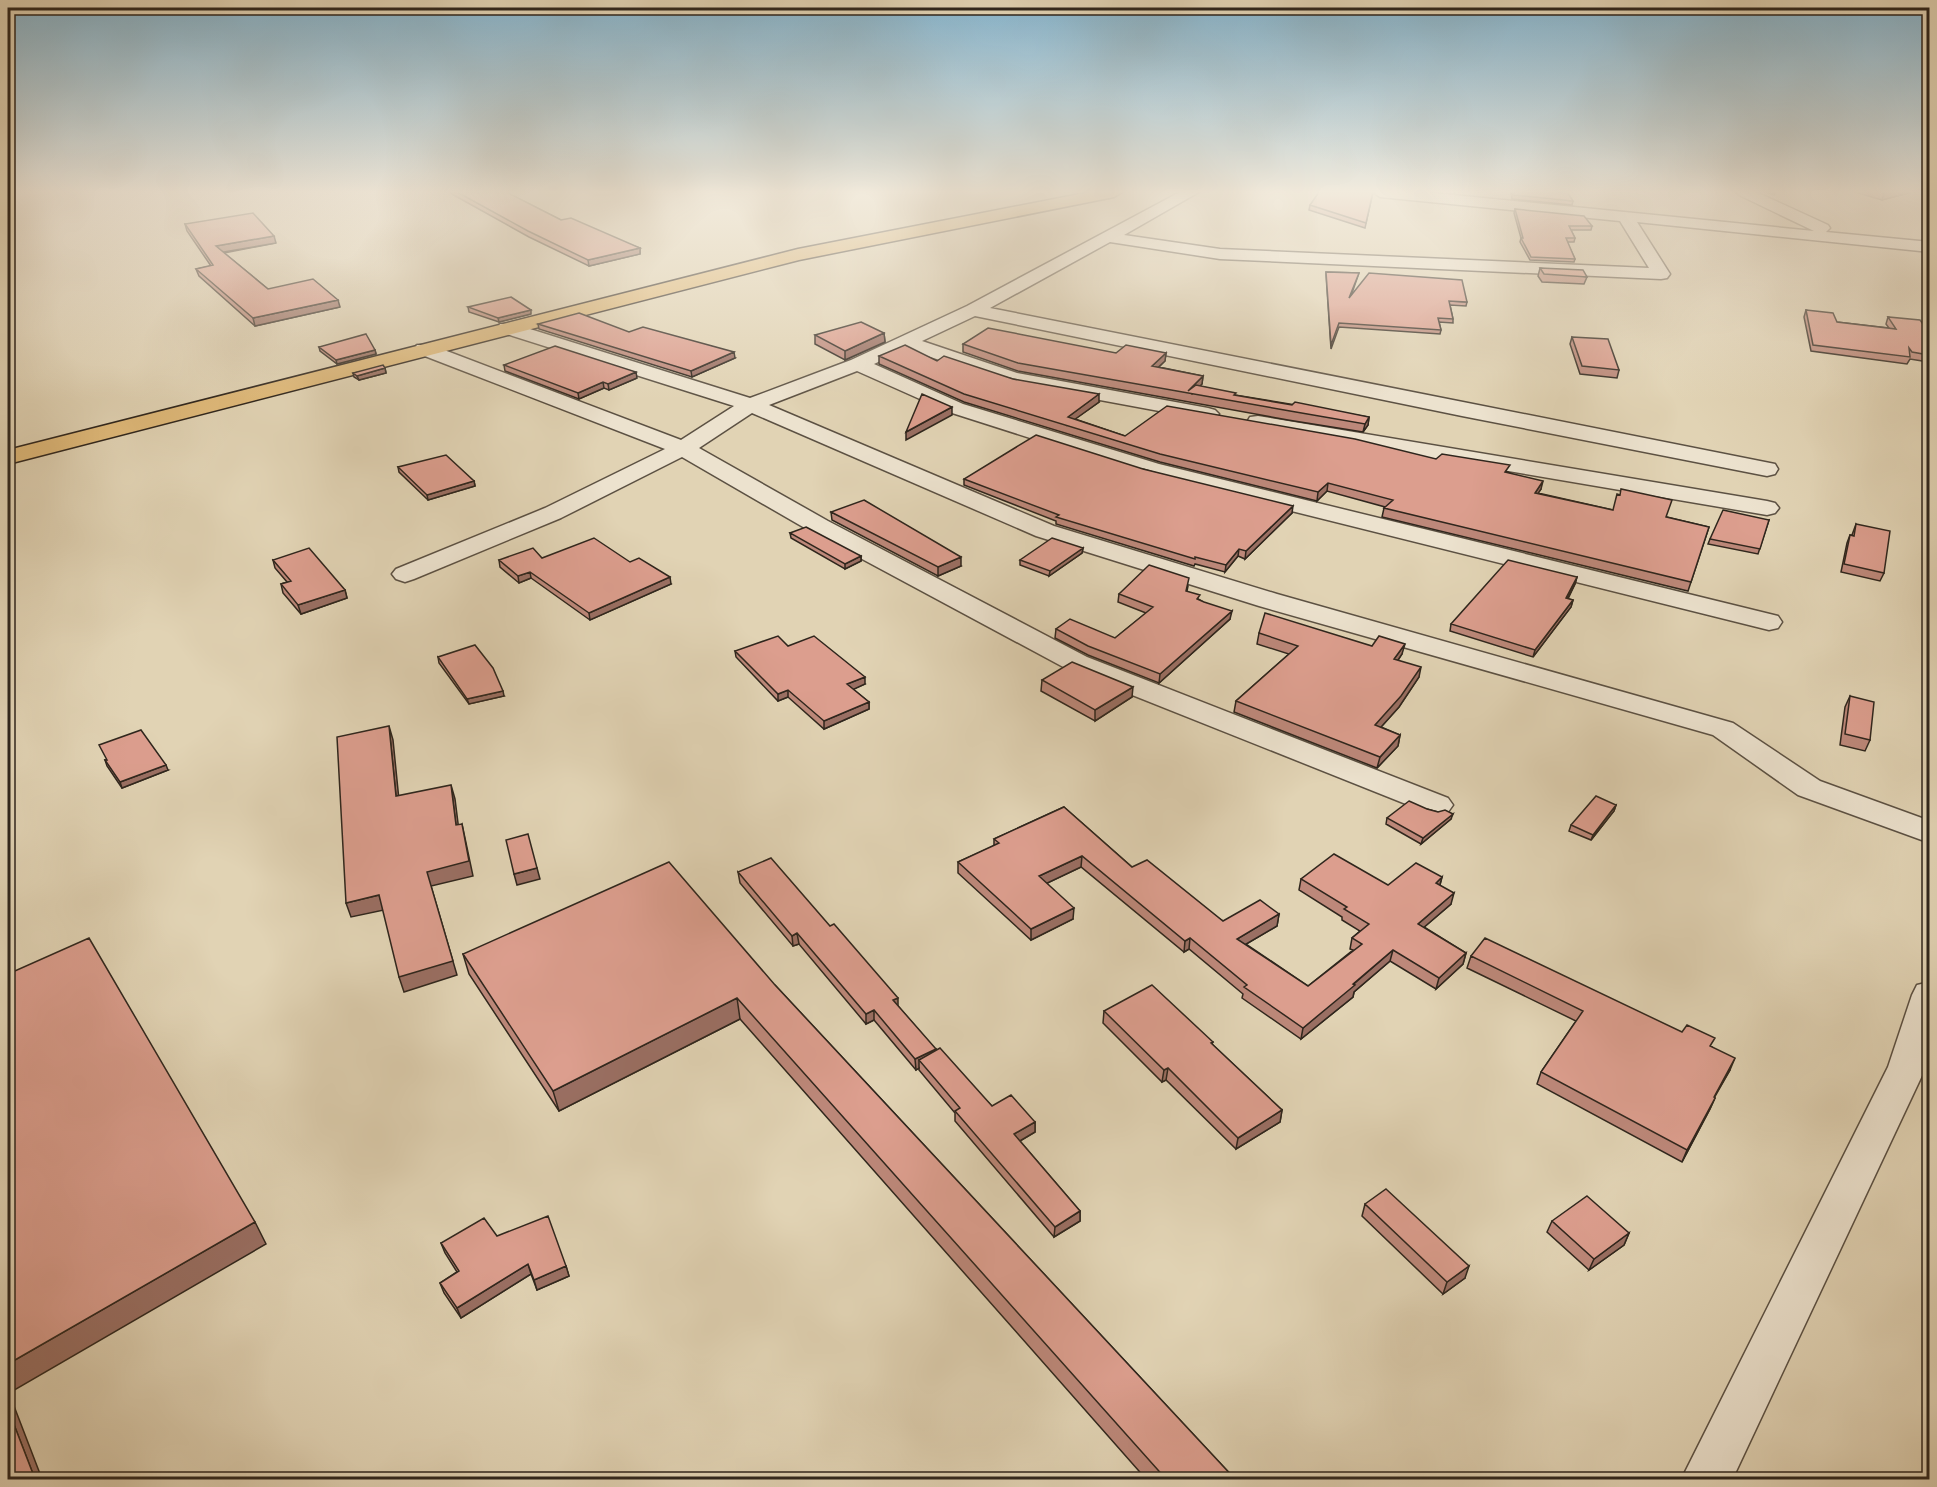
<svg xmlns="http://www.w3.org/2000/svg" width="1937" height="1487" viewBox="0 0 1937 1487" font-family="Alegreya,serif">
<style>
.lines{fill:none;stroke-linecap:round;stroke-linejoin:round}
.street-casing{stroke:#5c5143;stroke-width:3}
.highway-casing{stroke:#2f261d;stroke-width:3}
.street{fill:#ece2ce;fill-rule:evenodd}
.highway{fill:#e0ba7a;fill-rule:evenodd}
.wall{fill:#bd887a;stroke:#2f261d;stroke-width:1.5}
.shaded-wall{fill:#9a6f63;stroke:#2f261d;stroke-width:1.5}
.building{fill:#dc9e8e;stroke:#2f261d;stroke-width:1.5}
</style>
<rect width="100%" height="100%" fill="#e1d3b4"/>
<filter id="stains"><feTurbulence type="fractalNoise" baseFrequency=".00333" numOctaves="4"/><feColorMatrix values="0 0 0 0 .2 0 0 0 0 .09 0 0 0 0 .02 0 0 0 .5 -.17"/></filter>
<radialGradient id="worn" r=".72"><stop offset=".6" stop-color="#630" stop-opacity="0"/><stop offset="1" stop-color="#630" stop-opacity=".3"/></radialGradient>
<g class="lines">
<g class="street-casing">
<path id="street" d="M1180 192H1199L1124 235 1220 249 1649 268 1620 221 1380 197 1373 192H1424L1814 231 1739 195 1736 192H1756L1828 225 1830 228 1826 232 1930 242V252L1637 222 1670 274 1667 278 1661 279 1220 259 1110 242 990 308 1775 464 1778 469 1775 474 1767 476 1462 416 975 316 922 341 1017 373 1208 408 1215 410 1219 414 1215 418 1208 420 1013 384 906 349 874 364 963 404 1159 464 1778 616 1782 622 1778 628 1769 630 1143 474 949 412 857 371 769 405 1054 526 1277 594 1733 723 1820 781 1930 821V843L1798 795 1713 735 1259 606 1036 536 752 413 699 448 828 521 1087 657 1448 798 1453 805 1448 812 1437 815 1426 812 1067 669 810 531 682 457 561 518 414 579 405 582 396 579 392 574 396 569 545 508 665 449 417 353 414 349 417 345H431L681 440 734 406 500 332 498 328 500 324H514L750 398 851 360 967 306Z
M1258 416 1767 501 1775 503 1779 508 1775 513 1767 515 1250 427 1247 422 1250 417Z
M1930 982V1057L1926 1067 1732 1480H1681L1888 1067 1912 995 1917 985Z"/>
</g>
<g class="highway-casing">
<path id="highway" d="M1090 192H1122L1114 197 799 260 8 464V450L798 249Z"/>
</g>
<use href="#street" class="street"/>
<use href="#highway" class="highway"/>
</g>
<path class="wall" d="M450 192H506L561 220 640 248V254L589 266 529 237 450 193Z
M1373 192 1365 228 1309 210 1310 205Z
M1511 192H1567L1573 201 1572 205 1512 199Z
M1766 192H1775L1774 195Z
M1855 192H1912L1882 200Z
M1515 209 1592 226 1591 230H1571L1575 238 1574 242H1567L1575 259 1574 262 1530 260 1520 242 1521 238 1514 213Z
M185 224 276 243 224 253 268 289 340 307 255 326 199 276 196 269 211 266 187 231Z
M1540 268 1587 277 1584 284 1542 282 1538 276Z
M1326 272 1359 273 1351 296 1467 302 1466 306 1450 305 1453 319V323L1439 322 1441 330 1440 334 1339 327 1331 349 1326 275Z
M468 307 531 314 499 322 469 312Z
M1806 310 1837 322 1889 328 1886 324 1888 317 1929 331V362L1910 359 1907 364 1811 351 1804 317Z
M538 324 629 332 735 358 692 377 539 329Z
M884 333 885 342 845 360 815 344V335Z
M1572 337 1619 370 1617 378 1580 374 1570 344Z
M963 344 1116 353H1166L1165 361 1159 367 1203 376 1202 384 1200 386 1235 395 1369 417 1368 425 1363 432 1288 420 1018 371 963 352Z
M319 347 375 350 376 354 337 364 320 351Z
M879 356 937 361 1013 379 1099 402 1075 419 1125 436 1436 459 1508 472 1541 489 1538 493 1613 510 1667 517 1709 527 1688 591 1382 517 1384 508 1385 507 1327 491 1317 501 1160 462 964 402 879 364Z
M504 365 637 378 609 390 604 388 579 399 505 371Z
M385 368 386 373 359 380 354 377 353 373Z
M398 467 474 481 475 486 428 500 399 472Z
M1143 469 1292 513 1245 559 1238 556 1225 572 1195 564 1194 566 1056 524V521L964 485V479Z
M831 512 961 566 938 576 832 520Z
M1769 520 1758 554 1708 544 1710 539Z
M1856 524 1884 573 1880 581 1841 572 1847 543 1850 535H1852Z
M790 533 861 556V561L845 569 791 538Z
M1083 548 1082 553 1049 576 1020 565V560Z
M542 558 630 562 671 584 590 620 531 578 519 583 500 567 499 560Z
M273 560 345 590 347 598 301 614 283 593 281 584 287 582 275 568Z
M1577 577 1575 584 1568 599 1573 600 1571 607 1533 657 1450 631 1451 624Z
M1188 586 1187 591 1200 600 1230 619 1159 683 1088 655 1055 638 1056 629 1115 638 1146 613 1118 602 1119 594Z
M1259 633 1372 646 1402 654 1398 660 1419 677 1399 707 1381 727 1400 735 1398 746 1377 768 1234 712 1236 701 1289 654 1257 644Z
M788 646 865 684 853 689 869 702V709L824 729 788 697 778 701 736 657 735 651Z
M438 657 504 696 469 704 439 663Z
M1042 680 1132 697 1095 721 1041 691Z
M1850 696 1870 740 1865 751 1840 745 1845 707Z
M105 760 168 770 122 788 107 766Z
M1616 805 1614 811 1591 840 1569 831 1571 825Z
M1064 807 1132 867 1223 921 1279 914 1277 926 1246 944 1308 986 1353 950 1350 949 1352 938 1360 931 1342 920V917L1299 890 1301 879 1388 885 1442 877 1440 885 1451 904 1424 927 1466 953 1463 964 1436 989 1390 961 1354 992 1353 997 1301 1039 1242 998 1243 994 1189 949 1184 952 1081 867 1047 883 1073 919 1031 940 958 873V862L994 846V839Z
M1427 809 1438 812 1451 819 1421 844 1386 824 1387 818Z
M738 872 898 1006 936 1050 992 1106 1035 1122V1132L1020 1141 1080 1211V1221L1054 1237 955 1121V1113L919 1070V1068L916 1070 874 1020 866 1024 799 944 793 946 740 883Z
M463 954 775 985 1235 1479H1146L740 1019 559 1111 469 974Z
M1471 956 1712 1047 1730 1070 1714 1097 1715 1098 1710 1109 1682 1162 1537 1084 1541 1072 1576 1021 1467 968Z
M1104 1011 1213 1042 1212 1044 1282 1110 1280 1122 1236 1149 1166 1080 1162 1082 1103 1023Z
M1365 1204 1465 1278 1443 1294 1362 1216Z
M1552 1221 1629 1233 1624 1245 1589 1270 1547 1232Z
M497 1236 566 1266 569 1276 537 1290 531 1274 461 1318 444 1293 440 1283 457 1272 445 1253 441 1243Z"/>
<path class="shaded-wall" d="M1889 192H1912L1882 200 1884 193Z
M274 236 276 243 218 253 216 246Z
M640 248V254L589 266 588 260Z
M338 300 340 307 255 326 253 318Z
M531 310V314L499 322 498 318Z
M884 333 885 342 845 360V351Z
M375 350 376 354 337 364 336 360Z
M734 352 735 358 692 377 691 371Z
M1166 353 1165 361 1151 374 1152 366Z
M385 368 386 373 359 380 357 376Z
M636 372 637 378 609 390 608 384Z
M1203 376 1202 384 1192 394 1188 391Z
M603 382 604 388 579 399 578 393Z
M1099 394V402L1067 425 1068 417Z
M952 407V415L906 440V432Z
M1369 417 1368 425 1363 432 1365 424Z
M474 481 475 486 428 500 427 495Z
M1543 481 1541 489 1533 501 1535 493Z
M1328 483 1327 491 1317 501 1318 492Z
M1293 506 1292 513 1245 559 1246 551Z
M1083 548 1082 553 1049 576 1050 571Z
M1239 549 1238 556 1225 572 1226 565Z
M861 556V561L845 569V564Z
M961 557V566L938 576V567Z
M530 572 531 578 519 583 518 576Z
M670 577 671 584 590 620 589 613Z
M1577 577 1575 584 1564 605 1566 598Z
M345 590 347 598 301 614 298 605Z
M1573 600 1571 607 1533 657 1535 650Z
M1232 611 1230 619 1159 683 1160 674Z
M1405 644 1402 654 1392 669 1394 659Z
M1421 667 1419 677 1399 707 1373 736 1375 725Z
M865 677V684L848 692 847 684Z
M1133 687 1132 697 1095 721V710Z
M788 690V697L778 701V694Z
M503 691 504 696 469 704 467 699Z
M869 702V709L824 729V721Z
M389 726 393 740 400 810 396 796Z
M1400 735 1398 746 1377 768 1380 757Z
M166 765 168 770 122 788 120 782Z
M451 785 455 799 460 839 456 825Z
M1616 805 1614 811 1591 840 1593 835Z
M1453 814 1451 819 1421 844 1423 838Z
M462 824 473 876 431 886 457 975 404 992 399 977 427 872Z
M1082 856 1081 867 1039 887V876Z
M537 868 540 879 517 885 514 874Z
M1442 877 1439 888 1436 883Z
M1454 893 1451 904 1415 935 1418 924Z
M379 895 384 910 351 917 346 903Z
M1074 908 1073 919 1031 940V929Z
M1279 914 1277 926 1236 950 1237 939Z
M797 933 799 944 793 946 792 936Z
M1190 938 1189 949 1184 952 1185 941Z
M1393 950 1390 961 1354 992 1353 997 1301 1039 1303 1028Z
M1466 953 1463 964 1436 989 1439 978Z
M737 998 740 1019 559 1111 553 1091Z
M898 998V1008L893 1000Z
M874 1010V1020L866 1024V1014Z
M936 1049V1059L919 1060V1068L916 1070 915 1059Z
M1735 1058 1730 1070 1708 1109 1714 1097Z
M1168 1068 1166 1080 1162 1082 1164 1070Z
M1715 1098 1710 1109 1682 1162 1687 1150Z
M1282 1110 1280 1122 1236 1149 1238 1138Z
M1035 1122V1132L1013 1145 1014 1134Z
M1080 1211V1221L1054 1237 1055 1227Z
M255 1222 266 1244 9 1393 42 1479H35L8 1409V1364Z
M1629 1233 1624 1245 1589 1270 1594 1259Z
M528 1264 531 1274 461 1318 457 1308Z
M566 1266 569 1276 537 1290 534 1280Z
M1469 1266 1465 1278 1443 1294 1447 1282Z"/>
<path class="building" d="M457 192H506L561 220 571 218 640 248 588 260 528 231Z
M1319 192H1373L1366 223 1310 205Z
M1512 192H1567L1573 201 1513 195Z
M1515 209 1584 216 1592 226H1569L1575 238H1566L1575 259 1531 257 1521 238H1523Z
M253 213 274 236 216 246 268 289 313 279 338 300 253 318 196 269 213 265 185 224Z
M1540 268 1583 270 1587 277 1544 274Z
M1326 272 1359 273 1349 298 1369 273 1462 280 1467 302 1449 301 1453 319 1438 318 1441 330 1339 323 1331 345Z
M511 297 531 310 498 318 468 307Z
M1806 310 1833 313 1837 322 1896 329 1888 317 1920 320 1928 331H1929V355L1912 352 1909 348 1910 357 1813 345Z
M579 313 629 332 643 327 734 352 691 371 538 324Z
M861 322 884 333 845 351 815 335Z
M988 328 1116 353 1126 345 1166 353 1152 366 1203 376 1188 391 1196 385 1236 393 1234 395 1292 405 1295 402 1369 417 1365 424 1290 411 1018 363 963 344Z
M366 334 375 350 336 360 319 347Z
M1572 337 1608 339 1619 370 1582 366Z
M905 345 937 361 944 356 1013 379 1099 394 1068 417 1125 436 1167 406 1355 439 1436 459 1442 454 1510 465 1505 472 1543 481 1535 493 1613 510 1617 494 1620 495 1621 489 1672 500 1666 517 1709 527 1691 582 1384 508 1393 500 1328 483 1318 492 1160 454 964 394 879 356Z
M555 346 636 372 608 384 603 382 578 393 504 365Z
M383 365 385 368 357 376 353 373Z
M922 394 952 407 906 432Z
M1036 435 1143 469 1293 506 1246 551 1239 549 1226 565 1195 557V559L1056 517 1059 515 964 479Z
M446 455 474 481 427 495 398 467Z
M864 500 961 557 938 567 831 512Z
M1723 510 1769 520 1760 549 1710 539Z
M1856 524 1890 531 1884 573 1844 564 1850 535 1854 536Z
M806 527 861 556 845 564 790 533Z
M594 538 630 562 639 558 670 577 589 613 530 572 518 576 499 560 533 548 542 558Z
M1052 538 1083 548 1050 571 1020 560Z
M309 548 345 590 298 605 281 584 291 581 273 560Z
M1508 560 1577 577 1566 598 1573 600 1535 650 1451 624Z
M1149 565 1189 578 1186 591 1200 595 1197 599 1204 602 1232 611 1160 674 1088 646 1056 629 1070 619 1115 638 1153 607 1119 594Z
M1265 613 1372 646 1379 636 1405 644 1394 659 1421 667 1401 696 1375 725 1400 735 1380 757 1236 701 1298 646 1259 633Z
M778 636 788 646 814 636 865 677 847 684 869 702 824 721 788 690 778 694 735 651Z
M475 645 493 668 503 691 467 699 438 657Z
M1072 662 1133 687 1095 710 1042 680Z
M1850 696 1874 702 1870 740 1845 734Z
M389 726 396 796 451 785 456 825 462 824 469 861 427 872 453 961 399 977 379 895 346 903 337 737Z
M141 730 166 765 120 782 105 760H107L99 745Z
M1596 796 1616 805 1593 835 1571 825Z
M1409 801 1427 809 1438 812 1445 810 1453 814 1423 838 1387 818Z
M1064 807 1132 867 1147 860 1223 921 1260 900 1279 914 1237 939 1308 986 1362 944 1352 938 1369 924 1344 909 1347 907 1301 879 1334 854 1388 885 1416 863 1442 877 1436 883 1454 893 1418 924 1466 953 1439 978 1393 950 1353 984 1355 985 1303 1028 1244 987 1247 985 1190 938 1185 941 1082 856 1039 876 1074 908 1031 929 958 862 999 843 994 839Z
M528 834 537 868 514 874 506 840Z
M771 858 830 926 834 924 898 998 893 1000 936 1049 915 1059 874 1010 866 1014 797 933 792 936 738 872Z
M669 862 775 985 1235 1479H1166L737 998 553 1091 463 954Z
M89 938 255 1222 8 1364V974Z
M1485 938 1682 1032 1687 1025 1715 1038 1710 1046 1735 1058 1714 1097 1715 1098 1687 1150 1541 1072 1583 1011 1471 956Z
M1152 985 1213 1042 1211 1043 1282 1110 1238 1138 1168 1068 1164 1070 1104 1011Z
M940 1048 992 1106 1011 1095 1035 1122 1014 1134 1080 1211 1055 1227 955 1111 960 1108 919 1060Z
M1386 1189 1469 1266 1447 1282 1365 1204Z
M1587 1196 1629 1233 1594 1259 1552 1221Z
M548 1216 566 1266 534 1280 528 1264 457 1308 440 1283 459 1271 441 1243 484 1218 497 1236Z
M8 1409 35 1479H8Z"/>
<linearGradient id="sky" x2="0" y2="1"><stop stop-color="#86b6d0"/><stop offset="0.48" stop-color="#f2ebdd"/><stop offset="1" stop-color="#f2ebdd" stop-opacity="0"/></linearGradient>
<rect width="1937" height="400" fill="url(#sky)"/>
<rect width="1937" height="1487" fill="none" stroke="#e1d3b4" stroke-width="30"/>
<rect x="9" y="9" width="1919" height="1469" fill="none" stroke="#2f261d" stroke-width="3"/>
<rect x="15" y="15" width="1907" height="1457" fill="none" stroke="#2f261d" stroke-width="1.5"/>
<rect width="100%" height="100%" filter="url(#stains)"/>
<rect width="100%" height="100%" fill="url(#worn)"/>
</svg>
